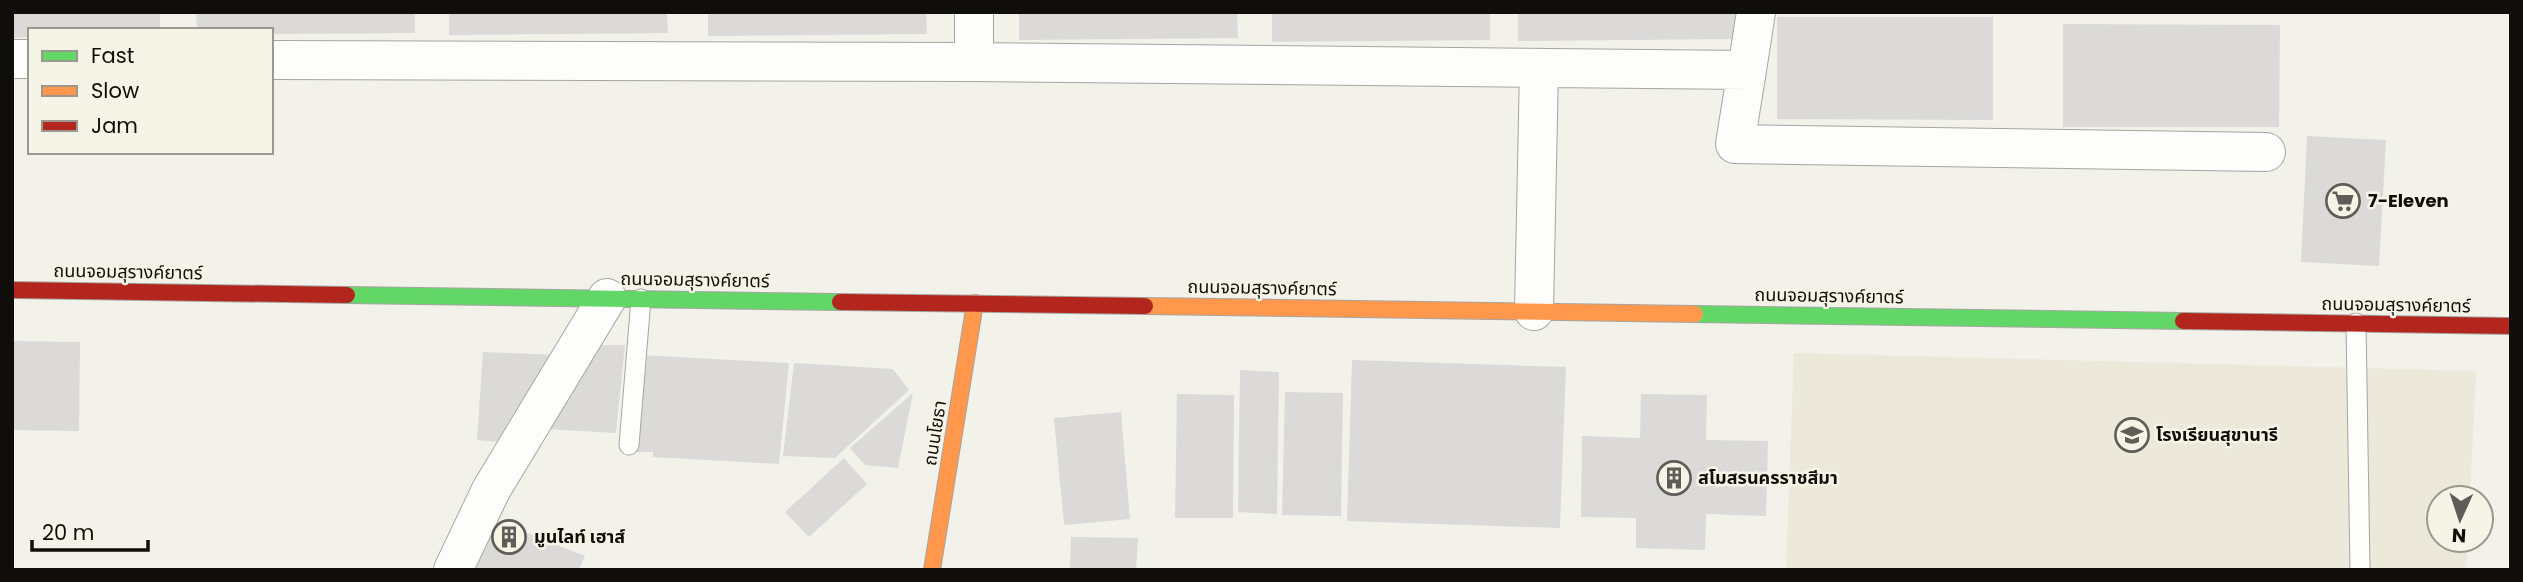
<svg xmlns="http://www.w3.org/2000/svg" width="2523" height="582" viewBox="0 0 2523 582" font-family="Poppins,'Noto Sans Thai',sans-serif">
<style>
.built{fill:#ece9da}
.building{fill:#dbdad9}
.lines{fill:none;stroke-linecap:round;stroke-linejoin:round}
.lane-casing{stroke:#a6a5a0;stroke-width:21}
.street-casing{stroke:#a6a5a0;stroke-width:40}
.fast-casing{stroke:#a6a5a0;stroke-width:18}
.slow-casing{stroke:#a6a5a0;stroke-width:18}
.jam-casing{stroke:#a6a5a0;stroke-width:18}
.lane{stroke:#fdfdfc;stroke-width:19}
.street{stroke:#fdfdfc;stroke-width:38}
.fast{stroke:#63d668;stroke-width:16}
.slow{stroke:#ff974d;stroke-width:16}
.jam{stroke:#b3261e;stroke-width:16}
.labels{text-anchor:middle;stroke-width:5;stroke-linejoin:round;paint-order:stroke}
.poi-label{font-size:18px;font-weight:bold;fill:#0f0e0a;stroke:#f6f4e7;text-anchor:start}
.street-label{font-size:18px;fill:#0f0e0a;stroke:#f6f4e7}
</style>
<rect width="100%" height="100%" fill="#f2f1ea"/>
<path class="built" d="M1794 353 2476 371 2470 498H2439V540H2468L2466 570H1786Z"/>
<path class="building" d="M12 12H160V30H30V37L12 38Z
M196 12H415V33L271 34V30H197Z
M449 12H667L668 33 449 35Z
M708 12H926L927 34 708 36Z
M1019 12H1237L1238 38 1019 40Z
M1272 12H1490V40L1272 42Z
M1518 12H1736V39L1518 41Z
M1777 17H1993V120L1777 119Z
M2063 24 2280 25 2279 127H2063Z
M2307 136 2386 140 2379 266 2301 262Z
M12 341 80 342 79 431 12 430Z
M594 345H625L616 433 545 429Z
M483 352 558 355 501 442 477 440Z
M640 355 789 363 779 464 653 457V452H632Z
M1352 360 1566 367 1560 528 1347 521Z
M794 363 893 369 909 390 835 458 783 456Z
M1240 370 1279 372 1277 514 1238 512Z
M1285 392 1343 393 1341 516 1282 515Z
M913 393 898 468 865 465 850 448Z
M1177 394 1234 395 1233 518H1175Z
M1641 394 1707 395 1706 440 1768 441 1766 516 1706 514 1705 550 1636 548V518L1581 517 1582 436 1640 438Z
M1121 412 1130 519 1064 525 1054 418Z
M844 458 867 484 809 537 785 512Z
M489 518 585 556 579 570H467Z
M1071 537 1138 538 1136 570H1070Z"/>
<g class="lines">
<g class="lane-casing">
<path id="lane" d="M2356 323 2360 570
M629 445 641 299"/>
</g>
<g class="street-casing">
<path id="street" d="M12 59H30
M271 60 974 62 1747 70 1735 144 2266 152
M974 62V12
M1747 70 1756 12
M1534 311 1539 68
M453 570 491 490 607 298"/>
</g>
<g class="fast-casing">
<path id="fast" d="M347 295 840 302
M1695 314 2183 321"/>
</g>
<g class="slow-casing">
<path id="slow" d="M1145 306 1695 314
M932 570 975 303"/>
</g>
<g class="jam-casing">
<path id="jam" d="M12 290 347 295
M840 302 1145 306
M2183 321 2511 326"/>
</g>
<use href="#lane" class="lane"/>
<use href="#street" class="street"/>
<use href="#fast" class="fast"/>
<use href="#slow" class="slow"/>
<use href="#jam" class="jam"/>
</g>
<defs>
<g id="supermarket-ring" transform="scale(1.75)"><circle r="9.5" fill="#f6f4e7" stroke="#5e5d58" stroke-width="1.5"/><path d="M-6-5.5h2.5l.6 2H6L4.5 2H-2.5L-4.4-4H-6ZM-1.5 3.2a1.3 1.3 0 1 0 .1 0ZM3 3.2a1.3 1.3 0 1 0 .1 0Z" fill="#5e5d58"/></g>
<g id="school-ring" transform="scale(1.75)"><circle r="9.5" fill="#f6f4e7" stroke="#5e5d58" stroke-width="1.5"/><path d="M0-5L7-2L0 1L-7-2ZM-4 1L0 2.5L4 1V4Q0 6-4 4Z" fill="#5e5d58"/></g>
<g id="building-ring" transform="scale(1.75)"><circle r="9.5" fill="#f6f4e7" stroke="#5e5d58" stroke-width="1.5"/><path d="M-4-6H4V6H1V3H-1V6H-4ZM-2.5-4.3h1.7v1.8h-1.7ZM.8-4.3h1.7v1.8H.8ZM-2.5-1h1.7V.8h-1.7ZM.8-1h1.7V.8H.8Z" fill="#5e5d58"/></g>
</defs>
<g fill-rule="evenodd">
<use href="#supermarket-ring" x="2343" y="201"/>
<use href="#school-ring" x="2132" y="435"/>
<use href="#building-ring" x="1674" y="478"/>
<use href="#building-ring" x="509" y="537"/>
</g>
<g class="labels">
<g class="poi-label">
<text x="2368" y="207">7-Eleven</text>
<text x="2156" y="441">โรงเรียนสุขานารี</text>
<text x="1698" y="484">สโมสรนครราชสีมา</text>
<text x="534" y="543">มูนไลท์ เฮาส์</text>
</g>
<g class="street-label">
<text transform="translate(128 272) rotate(1)" y="6">ถนนจอมสุรางค์ยาตร์</text>
<text transform="translate(695 280) rotate(1)" y="6">ถนนจอมสุรางค์ยาตร์</text>
<text transform="translate(1262 288) rotate(1)" y="6">ถนนจอมสุรางค์ยาตร์</text>
<text transform="translate(1829 296) rotate(1)" y="6">ถนนจอมสุรางค์ยาตร์</text>
<text transform="translate(2396 305) rotate(1)" y="6">ถนนจอมสุรางค์ยาตร์</text>
<text transform="translate(935 433) rotate(-81)" y="6">ถนนโยธา</text>
</g>
</g>
<rect width="2523" height="582" fill="none" stroke="#0f0e0a" stroke-width="28"/>
<rect x="28" y="28" width="245" height="126" fill="#f6f4e7" stroke="#9a988f" stroke-width="2"/>
<rect x="42" y="51" width="35" height="10" fill="#63d668" stroke="#9a988f" stroke-width="2"/>
<text x="91" y="63" font-size="21" fill="#0f0e0a">Fast</text>
<rect x="42" y="86" width="35" height="10" fill="#ff974d" stroke="#9a988f" stroke-width="2"/>
<text x="91" y="98" font-size="21" fill="#0f0e0a">Slow</text>
<rect x="42" y="121" width="35" height="10" fill="#b3261e" stroke="#9a988f" stroke-width="2"/>
<text x="91" y="133" font-size="21" fill="#0f0e0a">Jam</text>
<g transform="translate(2460 519) rotate(183)"><circle r="33" fill="#f6f4e7" stroke="#9a988f" stroke-width="2"/>
<path d="M0-5L12 26L0 18L-12 26Z" fill="#5e5d58"/>
<text y="-10" font-size="19" font-weight="bold" text-anchor="middle" fill="#0f0e0a">N</text>
</g>
<path d="M32 540v10h116v-10" fill="none" stroke="#0f0e0a" stroke-width="3.5"/>
<text x="42" y="540" font-size="21" fill="#0f0e0a" stroke="#f6f4e7" stroke-width="5" paint-order="stroke">20 m</text>
</svg>
